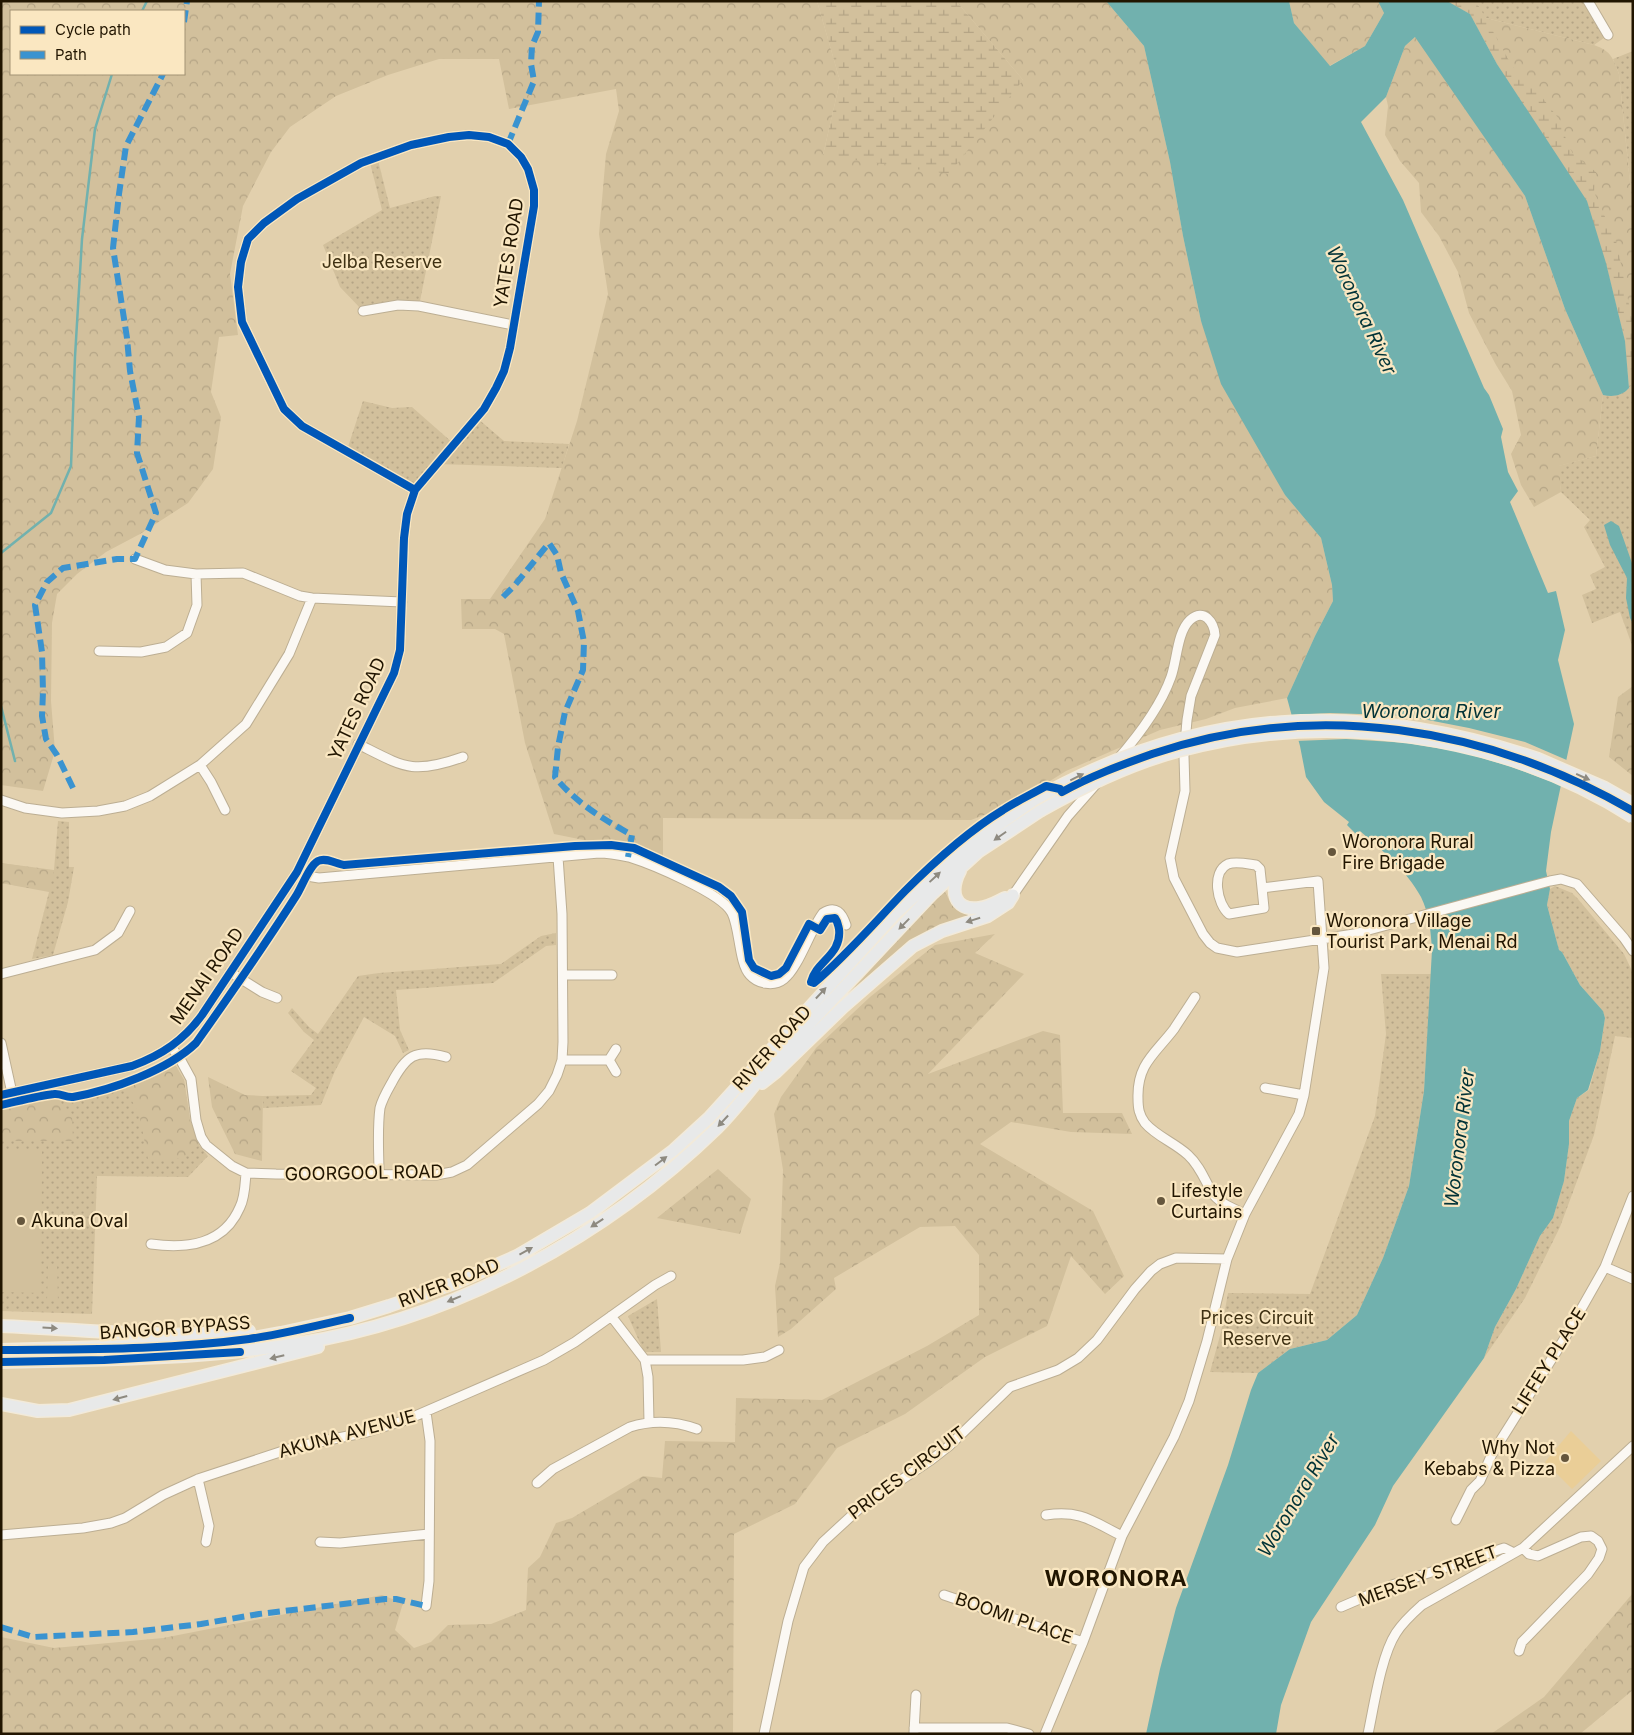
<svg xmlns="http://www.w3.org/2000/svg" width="1634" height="1735" viewBox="0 0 1634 1735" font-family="Inter,sans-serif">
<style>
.built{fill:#eace97}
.grass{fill:url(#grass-dots)}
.forest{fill:url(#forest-crowns);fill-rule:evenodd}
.wetland{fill:url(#wetland-marsh)}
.pitch{fill:#d2c09c}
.water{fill:#71b1ae}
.pier{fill:#e2d0ad}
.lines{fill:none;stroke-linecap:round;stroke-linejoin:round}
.stream{stroke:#71b1ae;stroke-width:2.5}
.minor-casing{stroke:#bcae93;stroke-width:11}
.major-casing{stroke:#f2eada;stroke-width:14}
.minor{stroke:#fbf8f3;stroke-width:9}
.major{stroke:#e8e9e9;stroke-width:11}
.major-bridge-casing{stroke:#f2eada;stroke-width:14;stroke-linecap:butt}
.major-bridge{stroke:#e8e9e9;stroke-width:11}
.quiet{stroke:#3a93d0;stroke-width:6;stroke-dasharray:12 6;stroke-linecap:butt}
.cycleway-casing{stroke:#fae7c1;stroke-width:11}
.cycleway{stroke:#0057b8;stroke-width:8}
.oneway{fill:#8e8a80}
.poi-dot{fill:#65563d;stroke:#fae7c1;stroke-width:2}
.labels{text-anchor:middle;stroke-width:4.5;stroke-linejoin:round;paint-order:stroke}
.street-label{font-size:18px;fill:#211500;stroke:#fae7c1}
.park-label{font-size:18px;fill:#3f3113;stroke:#fae7c1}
.poi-label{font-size:18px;fill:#211500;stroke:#fae7c1;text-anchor:start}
.water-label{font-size:19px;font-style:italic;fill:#023337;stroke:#fae7c1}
.district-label{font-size:22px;font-weight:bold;letter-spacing:1px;fill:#211500;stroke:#fae7c1}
</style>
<defs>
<pattern id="grass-dots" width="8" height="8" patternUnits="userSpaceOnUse" patternTransform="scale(1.25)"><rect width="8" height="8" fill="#d2c09c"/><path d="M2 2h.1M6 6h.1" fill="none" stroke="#b4a485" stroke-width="1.8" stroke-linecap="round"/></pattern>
<pattern id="forest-crowns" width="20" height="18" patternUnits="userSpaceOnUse" patternTransform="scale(1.25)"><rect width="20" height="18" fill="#d2c09c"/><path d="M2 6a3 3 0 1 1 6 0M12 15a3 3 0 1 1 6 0" fill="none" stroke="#b4a485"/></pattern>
<pattern id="wetland-marsh" width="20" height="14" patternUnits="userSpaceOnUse" patternTransform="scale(1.25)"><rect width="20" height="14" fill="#d2c09c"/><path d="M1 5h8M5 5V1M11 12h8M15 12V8" fill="none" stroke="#b4a485"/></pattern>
</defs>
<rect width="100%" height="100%" fill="#e2d0ad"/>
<path class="built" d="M1571 1431 1601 1461 1572 1489 1545 1462Z"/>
<path class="grass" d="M1447 1H1588L1608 35 1594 45 1470 14Z
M1633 51V212L1619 74 1613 59Z
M377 156 390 208 435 196H441L419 306 363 311 340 287 323 245 382 210 369 159Z
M1633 384V648L1620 612 1592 623 1582 595 1596 589 1590 575 1605 567 1584 527 1590 520 1561 492 1558 466 1596 456 1603 395C1618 397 1623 395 1633 384Z
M363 401 392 408 412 407 454 444 477 418 504 441 569 444 562 468 436 464 415 490 347 450Z
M58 821 69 822V867H74L68 902 53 955 32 959 49 892 1 883V863L54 870Z
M1555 886 1572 893 1578 899 1624 954 1633 973V1038L1615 1036 1594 1135 1560 1227 1525 1298 1484 1358 1495 1327 1516 1289 1540 1236 1553 1218 1564 1181 1569 1144V1121L1577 1098 1589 1090 1600 1051 1605 1018 1603 1011 1580 985 1562 952 1559 950 1547 905 1550 889Z
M556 933V945L546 946 493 983 396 990 400 1030 409 1050 403 1053 395 1036 364 1017 335 1071 321 1105 263 1108V1096L311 1095 316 1088 291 1071 314 1040 304 1032 288 1013 292 1008 309 1027 318 1034 358 976 379 973 501 964 541 936Z
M1381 974H1431L1424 1091 1409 1186 1383 1258 1357 1315 1327 1340 1290 1349 1258 1373 1210 1372 1221 1332 1228 1293 1310 1294 1375 1116 1386 1034Z
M174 1063 184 1080 190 1120 199 1145 208 1156 188 1177 97 1176 92 1314 1 1311V1109L53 1098 71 1100 117 1089Z
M657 1299 661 1352H644L628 1316Z"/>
<path class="forest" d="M1 1H817L840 81 823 155 1023 80 956 1H1106L1144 46 1170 162 1183 236 1201 321 1285 495 1321 538 1332 585 1333 601 1315 636 1287 698 1235 708 1206 719 1160 730 1066 771 1013 804 971 820 663 818V856L554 834 525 743 504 634 495 629H462L461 599H490L545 519 577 421 608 294 599 234 606 154 619 111 616 89 509 109 499 59H439L388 75 336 96 290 127 271 152 243 206 230 274 238 335 219 337 211 392 221 417 213 469 188 503 140 534 106 552 77 574 57 594 52 623 51 701 55 751 43 791 1 785ZM11 11H184V74H11Z
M1289 1H1378L1384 13 1365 46 1329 66 1294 23Z
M1470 14 1594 45C1611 51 1613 58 1619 74L1633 212V384L1629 388 1625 341 1606 263Z
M1416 36 1525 196 1565 309 1603 395 1596 456 1559 466 1561 492 1534 507 1521 485 1511 454 1521 435 1512 391 1496 365 1469 313 1458 272 1439 236 1421 212 1419 183 1400 161 1385 135 1388 106 1386 97 1405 46Z
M1633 686V776L1609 757 1618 697Z
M1 863 54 871 49 891 1 883Z
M945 892C952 906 958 913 974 914L975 916 934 929 858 990 855 987 926 908Z
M995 934 975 953 1024 974 928 1074 1043 1031 1060 1035 1063 1113H1122L1132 1134 1071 1132 1011 1122 980 1144 1093 1211 1124 1276 1105 1294 1071 1256 1047 1326 985 1357 905 1414 837 1448 795 1504 734 1534 733 1734H1V1637L54 1648 163 1638 382 1595 403 1603 395 1630 414 1648 431 1642 448 1625 491 1624 526 1610 528 1568 540 1557 556 1523 572 1518 643 1476 662 1478 665 1441 735 1442 736 1398 822 1400 927 1346 979 1315V1255L955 1226 920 1227 834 1278 836 1289 791 1329 778 1337 775 1286 780 1263 783 1170 774 1114 781 1097 816 1048 870 997 935 945Z
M174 1063 184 1080 190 1120 199 1145C183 1162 170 1161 148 1159L139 1113 123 1086Z
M208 1077 245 1095 263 1096 262 1161 235 1154 212 1107Z
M53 1098 72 1114 73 1141H1V1109Z
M718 1169 751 1199 740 1234 657 1218Z
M1633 1593V1690L1580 1734H1491L1544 1697Z"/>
<path class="wetland" d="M817 1H956L1023 80 949 174 823 155 840 81Z
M1447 1H1474L1480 8 1512 66 1541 96 1562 123 1567 144 1574 155 1596 172 1594 192 1617 244 1633 325V369L1627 370 1625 341 1606 263 1470 14Z"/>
<path class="pitch" d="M1 1149 42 1150 41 1293 1 1292Z
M48 1264H57L58 1300H47Z"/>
<path class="water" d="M1106 1H1289L1294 23 1330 66 1365 46 1384 13 1378 1H1447L1470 14 1497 64 1587 201 1606 263 1625 341 1629 388C1622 396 1613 397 1603 395L1565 309 1525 196 1415 37 1405 46 1386 97 1361 122 1403 200 1484 388 1489 395 1503 429 1501 437 1508 472 1518 491 1510 502 1548 593 1556 591 1565 630 1558 660 1574 724 1551 832 1546 871 1550 889 1547 905 1559 950 1562 952 1580 985 1603 1011 1605 1018 1600 1051 1588 1090 1577 1098 1569 1121V1144L1564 1181 1553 1218 1540 1236 1516 1289 1495 1327 1484 1358 1393 1486 1375 1525 1311 1622 1281 1705 1276 1734H1146L1160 1669 1176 1608 1228 1465 1251 1390 1258 1373 1290 1349 1327 1340 1357 1315 1383 1258 1409 1186 1424 1091 1432 950C1431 932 1429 913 1421 897 1407 871 1381 849 1360 831L1356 834 1347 825 1349 822 1324 802 1306 777 1300 746 1287 698 1315 636 1333 601 1332 585 1321 538 1285 495 1221 384 1201 321 1183 236 1170 162 1144 46Z
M1611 521 1619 526 1633 566V624L1630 618 1626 598 1627 578 1610 545 1604 525Z"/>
<path class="pier" d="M1330 713 1390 715 1428 720 1469 728 1525 742 1569 761 1563 786 1509 766 1461 752 1407 743 1377 741 1346 739 1296 741 1289 715Z"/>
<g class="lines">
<path class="stream" d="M142 11 147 1
M1 553 51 513 71 466 75 357 82 239 95 129 112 74
M1 706 15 761"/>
<g class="minor-casing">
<path id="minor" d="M1588 1 1608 35
M363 311 398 305 419 306 513 325
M135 559 165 570 196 574 243 573 300 596 312 598 402 602
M99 651 141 652 166 647 187 633 197 605 196 574
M358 744C404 767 412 775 463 757
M1117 760C1138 736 1160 708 1171 677 1177 661 1177 632 1190 620 1204 607 1214 623 1215 635L1191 696 1187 720 1184 756 1185 791 1170 858 1174 878 1203 934 1210 943 1217 948 1237 952 1354 934 1550 881 1561 879 1577 884 1624 938 1633 951
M200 765 211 782 225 810
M1 800 25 808 62 813 98 811 125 806 150 796 200 765 246 724 289 654 312 598
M297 872 307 876 319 878 599 853C609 853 619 855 629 857 651 864 722 893 732 913 740 929 739 964 750 975 758 984 774 987 784 979 799 967 810 930 823 913 836 905 842 913 846 925
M1013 895 1068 816 1097 783
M230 972 262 992 277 998
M1 974 95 950 118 933 130 911
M563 975H612
M1195 997C1188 1008 1181 1018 1174 1029 1155 1054 1137 1064 1138 1098 1138 1108 1139 1115 1145 1123 1156 1136 1175 1143 1188 1155 1199 1165 1204 1178 1211 1191 1218 1203 1232 1208 1245 1214
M1 1043 12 1093
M171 1047 179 1057 191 1079 196 1120 201 1137 206 1145 232 1166 246 1173 276 1174 436 1175 452 1172 467 1165 538 1104 549 1091 557 1075 562 1060 563 1042 562 914 558 857
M616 1049 609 1060 616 1072
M562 1060H609
M1265 1088 1304 1095
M1 1095 132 1066C162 1055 184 1040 202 1015L297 872 394 673 400 650 404 538 407 514 415 490 484 409 496 388 504 371 510 348 534 206V190L528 169 521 157 508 144 489 137 469 135 449 137 411 145 361 163 297 199 264 223 248 239 241 262 238 287 242 322 284 409 302 426 415 490
M379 1175C379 1153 377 1130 380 1108 382 1100 387 1091 391 1084 406 1056 415 1048 446 1057
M151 1244C187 1249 224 1245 240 1207 245 1197 245 1184 246 1173
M1605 1267 1633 1279
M611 1316 645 1360 648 1377 649 1422
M645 1360H743L765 1357 779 1350
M198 1479 209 1526 206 1542
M537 1483 553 1469 630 1427C652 1420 675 1421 697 1429
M1046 1515C1081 1510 1092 1521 1122 1536
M1456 1520 1471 1490 1480 1481 1492 1454 1563 1341 1605 1267 1633 1196
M1 1535 83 1528 111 1523 125 1518 163 1495 198 1479 295 1447 367 1432 406 1420 544 1360 575 1342 655 1285 671 1276
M320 1542 340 1543 429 1534
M944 1595 1083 1642
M426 1606 429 1581 430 1441 426 1412
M1341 1607 1392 1585 1504 1548 1514 1553
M1519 1651 1522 1642 1528 1636 1588 1574 1599 1558 1602 1549 1598 1541 1591 1536 1581 1537 1538 1556 1529 1554 1523 1548
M914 1728H1007L1029 1734
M914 1732 916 1695
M764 1734 788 1621 804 1567 823 1542 861 1507 931 1460 949 1446 1010 1387 1058 1370 1078 1358 1097 1340 1135 1289 1151 1271 1160 1264 1176 1258 1227 1259
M1045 1734 1083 1642 1122 1536 1174 1437 1189 1401 1207 1341 1227 1259 1245 1214 1299 1114 1304 1095 1324 968 1318 881 1262 888 1264 908 1229 914C1217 904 1211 872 1228 864 1236 861 1248 864 1256 865L1260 869 1262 888
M1368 1734C1374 1706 1381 1656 1396 1633 1403 1622 1413 1613 1422 1605L1523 1548 1633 1446"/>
</g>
<g class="major-casing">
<path id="major" d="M1538 759 1605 788 1633 804
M960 871C950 890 953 911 979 908 989 907 997 902 1005 898
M762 1083 776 1072 843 1007 913 946 942 931 988 916 1008 903 1013 895
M1 1326C83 1329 167 1340 249 1331
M1 1350 171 1345 248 1339 281 1333 350 1318 389 1306 455 1283 517 1256 590 1213 674 1150 709 1118 895 914 974 842 1034 800
M1 1362C100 1360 199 1359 296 1344 453 1319 603 1239 717 1128 735 1110 751 1089 767 1069L933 893 978 852 1040 811
M1 1404 38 1411 69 1410 318 1347"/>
</g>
<use href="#minor" class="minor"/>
<use href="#major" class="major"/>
<g class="major-bridge-casing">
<path id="major-bridge" d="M1034 800C1198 707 1361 699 1538 759
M1040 811C1084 786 1129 764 1178 751 1327 710 1502 733 1633 817"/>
</g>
<use href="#major-bridge" class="major-bridge"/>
<path class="quiet" d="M184 22 187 1
M508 144 534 81 531 64 532 46 538 32 539 1
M503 597 515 585 549 543 557 555 561 573 578 611 584 642 583 670 565 712 558 747 555 777C575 802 604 820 632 835L628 857
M73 788 57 755 46 739 42 716 43 692 42 652 35 605 47 582 63 568 117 559H135L156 513 137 453 139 417 130 371 127 338 113 248 119 194 126 146 163 74
M1 1627 33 1637 133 1632 201 1624 259 1614 385 1599H396L426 1606"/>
<g class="cycleway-casing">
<path id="cycleway" d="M1 1095 132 1066C162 1055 184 1040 202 1015L297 872 394 673 400 650 404 538 407 514 415 490 484 409 496 388 504 371 510 348 534 206V190L528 169 521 157 508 144 489 137 469 135 449 137 411 145 361 163 297 199 264 223 248 239 241 262 238 287 242 322 284 409 302 426 415 490
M1 1105C19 1101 37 1096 54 1094 61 1093 66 1098 73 1097 112 1090 168 1070 196 1043 230 995 264 946 296 896 302 887 309 866 318 861 326 857 336 864 344 865L575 846 611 845 634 848 719 887 731 896 742 912 749 960 754 968 771 976 779 974 786 968 809 924 820 930 827 919 835 918C838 922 838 925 839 929 842 955 816 961 811 982L814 983C847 955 875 922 905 891 935 861 967 832 1003 810 1017 801 1032 794 1046 786L1060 789 1062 792C1091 776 1121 765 1152 754 1315 699 1486 726 1633 811
M1 1350C83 1349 167 1350 249 1339 283 1334 316 1326 350 1318
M1 1362 104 1360 240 1352"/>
</g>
<use href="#cycleway" class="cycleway"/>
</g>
<defs><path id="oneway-solid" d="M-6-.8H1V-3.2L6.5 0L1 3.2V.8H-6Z" transform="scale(1.25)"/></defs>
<g class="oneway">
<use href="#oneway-solid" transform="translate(1077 777) rotate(-26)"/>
<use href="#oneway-solid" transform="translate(1583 777) rotate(24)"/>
<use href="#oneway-solid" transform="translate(1000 836) rotate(145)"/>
<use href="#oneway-solid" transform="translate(935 877) rotate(-43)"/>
<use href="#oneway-solid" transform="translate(973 920) rotate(163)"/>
<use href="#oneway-solid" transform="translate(904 924) rotate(134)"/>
<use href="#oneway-solid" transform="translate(821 993) rotate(-47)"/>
<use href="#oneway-solid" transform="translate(723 1121) rotate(133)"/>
<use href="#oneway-solid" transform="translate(661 1161) rotate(-37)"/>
<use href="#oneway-solid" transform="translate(597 1223) rotate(147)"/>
<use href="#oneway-solid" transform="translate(526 1251) rotate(-29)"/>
<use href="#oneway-solid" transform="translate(454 1299) rotate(157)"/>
<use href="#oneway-solid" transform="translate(50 1328) rotate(3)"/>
<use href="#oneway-solid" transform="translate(277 1357) rotate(166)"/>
<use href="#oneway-solid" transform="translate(120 1398) rotate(165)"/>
</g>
<g class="poi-dot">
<circle cx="1332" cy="852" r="5"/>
<rect x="1311" y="926" width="10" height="10" rx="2.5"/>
<circle cx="1161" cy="1201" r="5"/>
<circle cx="21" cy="1221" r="5"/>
<circle cx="1565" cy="1458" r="5"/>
</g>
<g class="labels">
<g class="street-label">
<text transform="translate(509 253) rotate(-81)" y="6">YATES ROAD</text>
<text transform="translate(357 709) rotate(-65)" y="6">YATES ROAD</text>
<text transform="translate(207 976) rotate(-55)" y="6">MENAI ROAD</text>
<text transform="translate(772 1048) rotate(-48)" y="6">RIVER ROAD</text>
<text transform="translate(364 1173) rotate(-1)" y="6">GOORGOOL ROAD</text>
<text transform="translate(449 1283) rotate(-21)" y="6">RIVER ROAD</text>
<text transform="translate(175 1328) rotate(-4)" y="6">BANGOR BYPASS</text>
<text transform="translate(1549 1361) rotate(-58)" y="6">LIFFEY PLACE</text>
<text transform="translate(347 1434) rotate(-15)" y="6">AKUNA AVENUE</text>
<text transform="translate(907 1473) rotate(-37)" y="6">PRICES CIRCUIT</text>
<text transform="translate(1428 1576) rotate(-20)" y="6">MERSEY STREET</text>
<text transform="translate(1014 1618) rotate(19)" y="6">BOOMI PLACE</text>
</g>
<g class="park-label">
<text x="382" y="268">Jelba Reserve</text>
<text x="1257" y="1324">Prices Circuit<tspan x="1257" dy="21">Reserve</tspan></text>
</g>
<g class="poi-label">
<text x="1342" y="848">Woronora Rural<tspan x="1342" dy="21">Fire Brigade</tspan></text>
<text x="1326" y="927">Woronora Village<tspan x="1326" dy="21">Tourist Park, Menai Rd</tspan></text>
<text x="1171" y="1197">Lifestyle<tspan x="1171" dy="21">Curtains</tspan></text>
<text x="31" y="1227">Akuna Oval</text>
<text x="1555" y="1454" text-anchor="end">Why Not<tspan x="1555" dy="21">Kebabs &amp; Pizza</tspan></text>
</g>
<g class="water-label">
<text transform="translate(1362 310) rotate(65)" y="7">Woronora River</text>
<text x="1431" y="718">Woronora River</text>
<text transform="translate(1459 1138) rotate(-83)" y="7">Woronora River</text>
<text transform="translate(1298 1495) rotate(-59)" y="7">Woronora River</text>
</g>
<g class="district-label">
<text x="1116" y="1586">WORONORA</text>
</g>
</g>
<rect width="1634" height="1735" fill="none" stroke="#211500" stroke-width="5"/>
<rect x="10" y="10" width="175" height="65" fill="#fae7c1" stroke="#a39374"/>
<rect x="20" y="26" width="25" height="8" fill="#0057b8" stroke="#a39374"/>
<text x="55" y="35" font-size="15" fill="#211500">Cycle path</text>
<rect x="20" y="51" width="25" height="8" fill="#3a93d0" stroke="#a39374"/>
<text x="55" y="60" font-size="15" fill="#211500">Path</text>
</svg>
